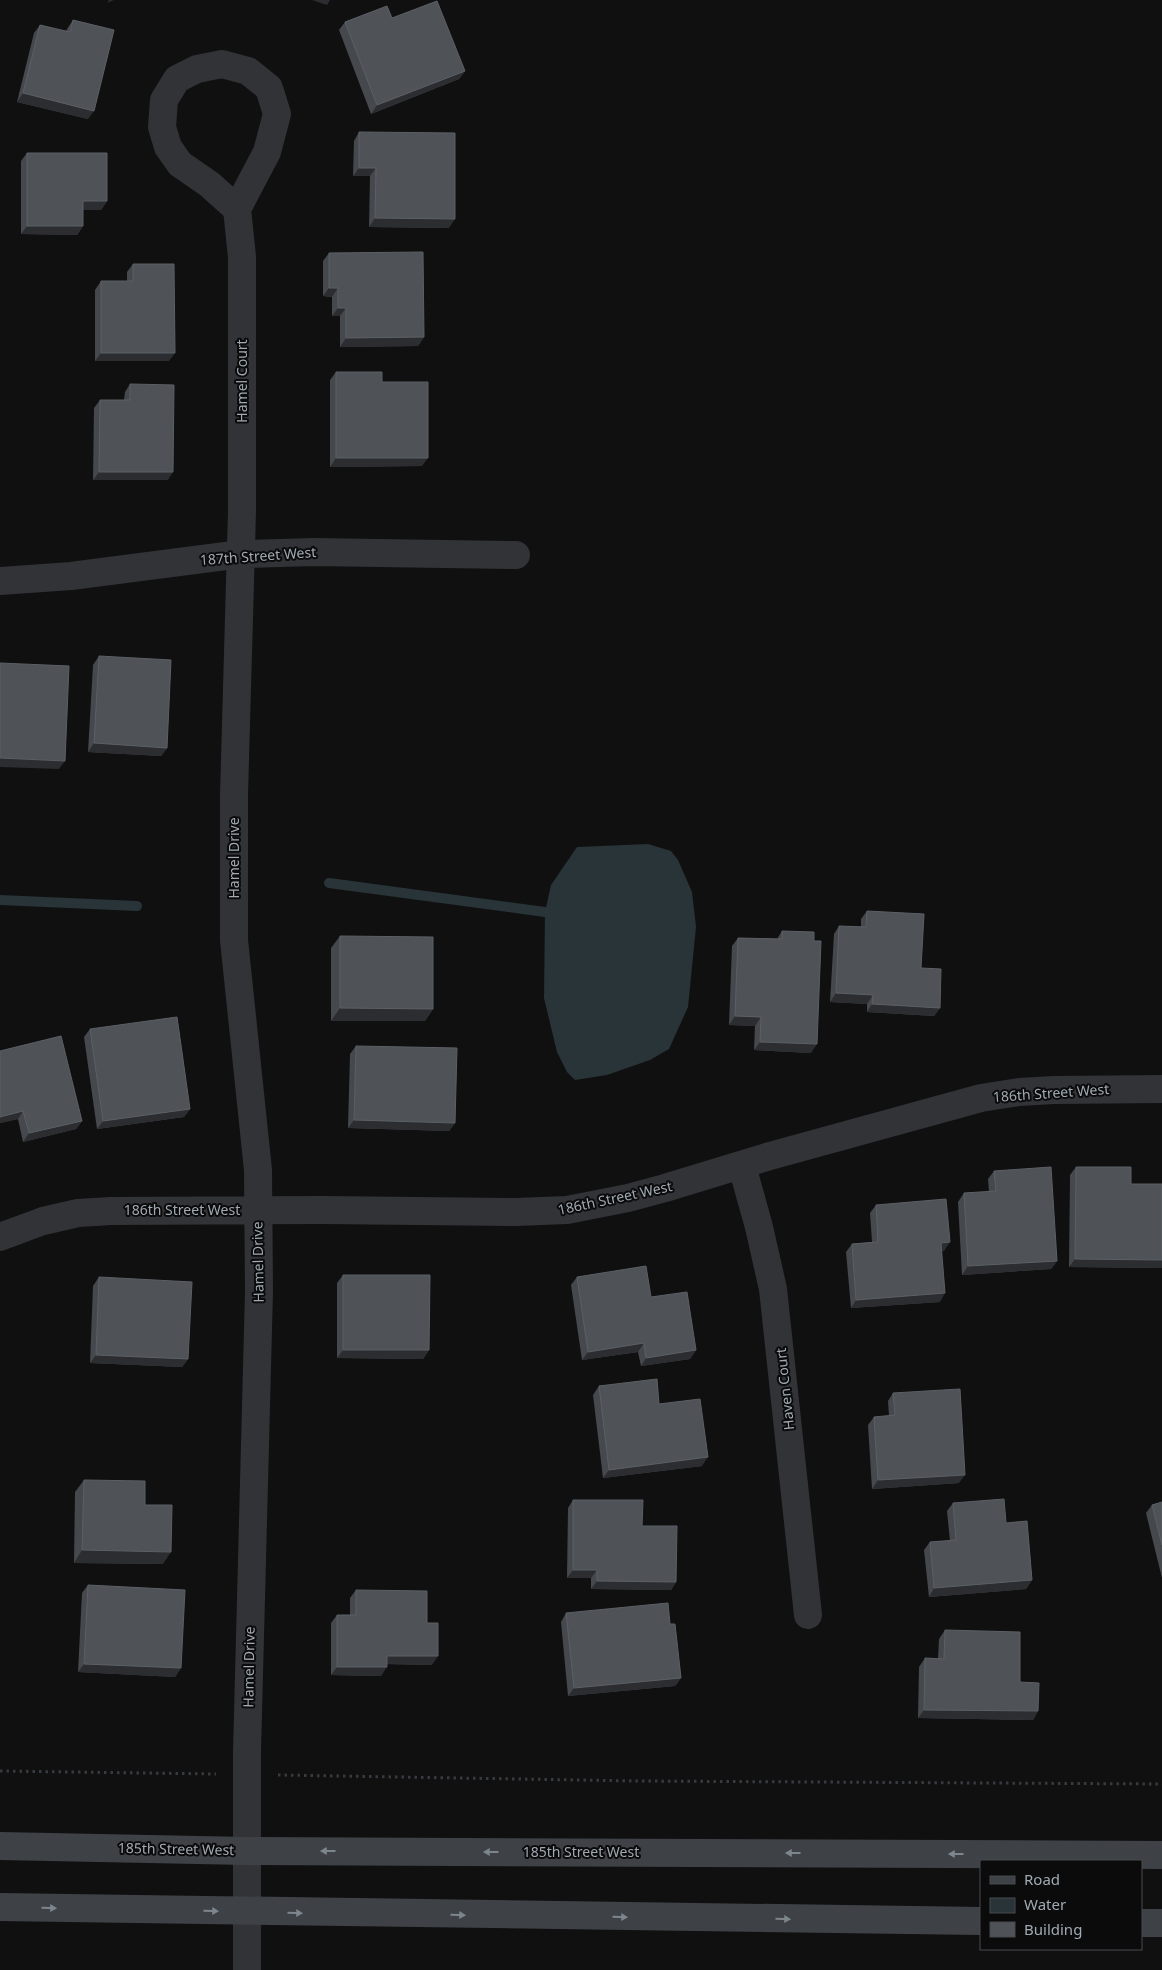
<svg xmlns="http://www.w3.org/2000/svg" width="1162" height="1970" viewBox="0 0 1162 1970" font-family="'Noto Sans',sans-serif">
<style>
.water{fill:#283438}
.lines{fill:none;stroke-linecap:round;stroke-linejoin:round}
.stream{stroke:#283438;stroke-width:10}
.path{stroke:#373a3e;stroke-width:3;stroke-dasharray:2.5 4;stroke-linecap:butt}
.street{stroke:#313337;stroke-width:28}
.secondary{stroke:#3e4247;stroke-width:28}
.wall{fill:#45484d}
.shaded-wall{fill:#2c2d30}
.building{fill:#4f5358;stroke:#5b6066}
.oneway{fill:#7e868d}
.labels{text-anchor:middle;stroke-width:4;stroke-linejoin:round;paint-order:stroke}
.street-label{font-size:14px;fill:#a0aab3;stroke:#0b0b0c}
</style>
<rect width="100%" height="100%" fill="#101011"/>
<path class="water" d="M648 844 671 851 678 860 692 892 696 927 688 1007 669 1049 650 1060 607 1075 575 1080 567 1072 557 1052 544 998 545 912 551 885 577 847Z"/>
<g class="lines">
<path class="stream" d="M329 883 545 912
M0 900 137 906"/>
<path class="path" d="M0 1771 216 1774
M278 1775 638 1781 1162 1784"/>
<path class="street" d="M237 209 209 184 180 164 168 147 162 127 164 100 177 79 197 69 222 64 248 71 269 88 277 114 267 152 237 209 242 257V511L234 795V940L258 1170 259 1291 247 1752V1970
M0 581 71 576 241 554 314 552 516 555
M742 1166 759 1227 773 1289 808 1615
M0 1237 43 1221 78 1213 111 1211 324 1210 516 1212 567 1210 628 1198 665 1188 770 1156 981 1098 1019 1092 1054 1090 1162 1089"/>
<path class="secondary" d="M0 1846 247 1851 1162 1855
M0 1907 981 1921
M1141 1923H1162"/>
</g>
<path class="wall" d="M392 18 465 71 459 79 371 114 339 30 345 22Z
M73 20 88 119 17 102 34 33 40 25 66 32 67 29Z
M359 132 449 228 369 227 370 176H353L354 141Z
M27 153 107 201 101 210H83V226L77 235 21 234V161Z
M329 253 424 337 418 346 340 347V316H332V297L323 296V261Z
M133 264 169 361H95V290L101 281H127V272Z
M336 372 382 382 422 466 330 467V380Z
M130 384 168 480H93L94 408 100 400H124L125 392Z
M99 656 167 748 161 756 88 752 93 665Z
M867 911 921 968 940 1008 934 1016 867 1012V1004L830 1002 834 934 839 926 861 927V919Z
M782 931 811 1053 754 1050 755 1026 729 1025 732 946 738 938 777 939Z
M340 936 433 1009 425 1021H331V948Z
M90 1029 190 1109 184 1117 97 1129 84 1037Z
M356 1046 455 1123 449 1131 348 1128 350 1054Z
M0 1051 82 1121 76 1129 23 1142 18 1119 0 1123Z
M1076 1167 1131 1184 1162 1268 1069 1267 1070 1175Z
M994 1171 1057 1261 1051 1269 962 1275 958 1202 964 1193 989 1192 988 1179Z
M876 1205 944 1251H942L940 1302 851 1308 846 1252 852 1244 872 1242 870 1213Z
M343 1275 429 1350 423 1359 337 1358V1283Z
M99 1277 188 1359 182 1367 90 1363 93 1286Z
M577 1277 651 1297 696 1350 690 1359 641 1366 638 1352 582 1360 571 1285Z
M599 1386 659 1404 702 1466 603 1478 593 1395Z
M893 1393 959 1483 872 1489 868 1425 874 1417 889 1416 888 1401Z
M84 1480 145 1505 163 1564 74 1563 75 1492Z
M573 1500 642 1526 676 1582 671 1590 591 1589V1578H567L568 1508Z
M1162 1502V1578L1146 1513 1152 1505Z
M953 1503 1006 1523 1032 1580 1026 1589 929 1597 924 1550 930 1542 950 1541 947 1511Z
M88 1585 181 1668 175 1677 78 1672 82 1593Z
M356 1590 427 1623 432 1665 387 1664 381 1676 331 1675V1623L337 1615H350V1598Z
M566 1613 670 1624 681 1678 675 1686 568 1696 561 1622Z
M945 1630 1020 1682 1038 1711 1033 1720 918 1718 919 1667 925 1658 938 1659 939 1639Z"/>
<path class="shaded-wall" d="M109 0H114L107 3Z
M312 0H330L327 5Z
M465 71 459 79 371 114 377 105Z
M23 93 94 111 88 119 17 102Z
M359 168H376L370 176H353Z
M83 201H107L101 210H77Z
M375 218 455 219 449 228 369 227Z
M27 226H83L77 235 21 234Z
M329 288H338L332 297 323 296Z
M338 308H346L340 316H332Z
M424 337 418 346 340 347 346 338Z
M101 353H175L169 361H95Z
M336 458H428L422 466 330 467Z
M99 472H173L168 480H93Z
M94 743 167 748 161 756 88 752Z
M0 758 65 761 59 769 0 767Z
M836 993 873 995 867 1004 830 1002Z
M872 1004 940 1008 934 1016 867 1012Z
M340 1008 433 1009 425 1021H331Z
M735 1016 761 1017 755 1026 729 1025Z
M760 1042 817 1044 811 1053 754 1050Z
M190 1109 184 1117 97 1129 103 1121Z
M23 1111 18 1119 0 1123V1117Z
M354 1120 455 1123 449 1131 348 1128Z
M82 1121 76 1129 23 1142 29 1133Z
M950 1242 944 1251 935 1252 941 1243Z
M1075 1259 1162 1260V1268L1069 1267Z
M1057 1261 1051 1269 962 1275 968 1266Z
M945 1293 940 1302 851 1308 856 1300Z
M644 1343 638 1352 582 1360 588 1352Z
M343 1350H429L423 1359 337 1358Z
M696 1350 690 1359 641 1366 646 1358Z
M96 1355 188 1359 182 1367 90 1363Z
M708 1457 702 1466 603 1478 609 1470Z
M965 1475 959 1483 872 1489 878 1480Z
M82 1550 171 1552 163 1564 74 1563Z
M573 1570H597L591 1578H567Z
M1032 1580 1026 1589 929 1597 934 1588Z
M597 1581 676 1582 671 1590 591 1589Z
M387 1656H438L432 1665 381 1664Z
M84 1664 181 1668 175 1677 78 1672Z
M337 1667H387L381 1676 331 1675Z
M681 1678 675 1686 568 1696 574 1688Z
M924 1710 1038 1711 1033 1720 918 1718Z"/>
<path class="building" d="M437 1 465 71 377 105 345 22 387 6 392 18Z
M73 20 114 30 94 111 23 93 40 25 70 32Z
M359 132 455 133V219L375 218 376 168H359Z
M27 153H107V201H83V226H27Z
M423 252 424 337 346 338V308H338V288H329V253Z
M133 264H174L175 353H101V281H133Z
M336 372H382V382H428V458H336Z
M130 384 174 385 173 472H99L100 400H130Z
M99 656 171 660 167 748 94 743Z
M0 663 69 666 65 761 0 758Z
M867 911 924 914 921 968 941 969 940 1008 872 1004 873 995 836 993 839 926 866 927Z
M782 931 814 932V941H821L817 1044 760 1042 761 1017 735 1016 738 938 782 939Z
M340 936 433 937V1009L340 1008Z
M177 1017 190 1109 103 1121 90 1029Z
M61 1036 82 1121 29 1133 23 1111 0 1117V1051Z
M356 1046 457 1048 455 1123 354 1120Z
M1051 1167 1057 1261 968 1266 964 1193 996 1191 994 1171Z
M1076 1167H1131V1184H1162V1260L1075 1259Z
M946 1199 950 1242 941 1243 945 1293 856 1300 852 1244 878 1242 876 1205Z
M646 1266 651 1297 687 1292 696 1350 646 1358 644 1343 588 1352 577 1277Z
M343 1275H430L429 1350H343Z
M99 1277 192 1282 188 1359 96 1355Z
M657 1379 659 1404 700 1399 708 1457 609 1470 599 1386Z
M960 1389 965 1475 878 1480 874 1417 895 1415 893 1393Z
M84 1480 145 1481V1505H172L171 1552 82 1550Z
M1004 1499 1006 1523 1027 1521 1032 1580 934 1588 930 1542 956 1540 953 1503Z
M573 1500H643L642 1526H677L676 1582 597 1581V1570H573Z
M1162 1502V1545L1152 1505Z
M88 1585 185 1590 181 1668 84 1664Z
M356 1590 427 1591V1623H438V1656H387V1667H337V1615H356Z
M668 1603 670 1624H675L681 1678 574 1688 566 1613Z
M945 1630 1020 1632V1682L1039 1683 1038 1711 924 1710 925 1658 944 1659Z"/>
<defs><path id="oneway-solid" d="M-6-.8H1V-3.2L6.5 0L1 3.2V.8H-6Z" transform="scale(1.25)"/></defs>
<g class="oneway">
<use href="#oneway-solid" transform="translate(328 1851) rotate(-180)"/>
<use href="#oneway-solid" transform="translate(491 1852) rotate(-180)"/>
<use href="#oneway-solid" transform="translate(793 1853) rotate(-180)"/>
<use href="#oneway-solid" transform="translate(956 1854) rotate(-180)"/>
<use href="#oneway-solid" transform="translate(49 1908) rotate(1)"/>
<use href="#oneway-solid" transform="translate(211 1911) rotate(1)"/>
<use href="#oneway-solid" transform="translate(295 1913) rotate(1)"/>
<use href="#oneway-solid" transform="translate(458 1915) rotate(1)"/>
<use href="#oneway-solid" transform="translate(620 1917) rotate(1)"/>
<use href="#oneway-solid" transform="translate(783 1919) rotate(1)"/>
</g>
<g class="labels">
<g class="street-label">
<text transform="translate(242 381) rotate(-90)" y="5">Hamel Court</text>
<text transform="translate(258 556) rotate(-4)" y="5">187th Street West</text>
<text transform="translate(234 858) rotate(-90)" y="5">Hamel Drive</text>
<text transform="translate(1051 1093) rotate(-4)" y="5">186th Street West</text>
<text transform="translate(615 1198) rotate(-12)" y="5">186th Street West</text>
<text x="182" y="1215">186th Street West</text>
<text transform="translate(258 1262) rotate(-91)" y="5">Hamel Drive</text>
<text transform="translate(785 1389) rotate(-96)" y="5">Haven Court</text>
<text transform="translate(249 1667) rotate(-89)" y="5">Hamel Drive</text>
<text transform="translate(176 1849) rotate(1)" y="5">185th Street West</text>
<text x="581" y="1857">185th Street West</text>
</g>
</g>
<rect x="980" y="1860" width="162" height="90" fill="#0b0b0c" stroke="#474b4f"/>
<rect x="990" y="1876" width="25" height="8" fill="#3e4247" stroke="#474b4f"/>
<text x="1024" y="1885" font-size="15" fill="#a0aab3">Road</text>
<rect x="990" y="1898" width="25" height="15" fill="#283438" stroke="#474b4f"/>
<text x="1024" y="1910" font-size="15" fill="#a0aab3">Water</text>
<rect x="990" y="1922" width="25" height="15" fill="#4f5358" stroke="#474b4f"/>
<text x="1024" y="1935" font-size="15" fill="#a0aab3">Building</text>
</svg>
